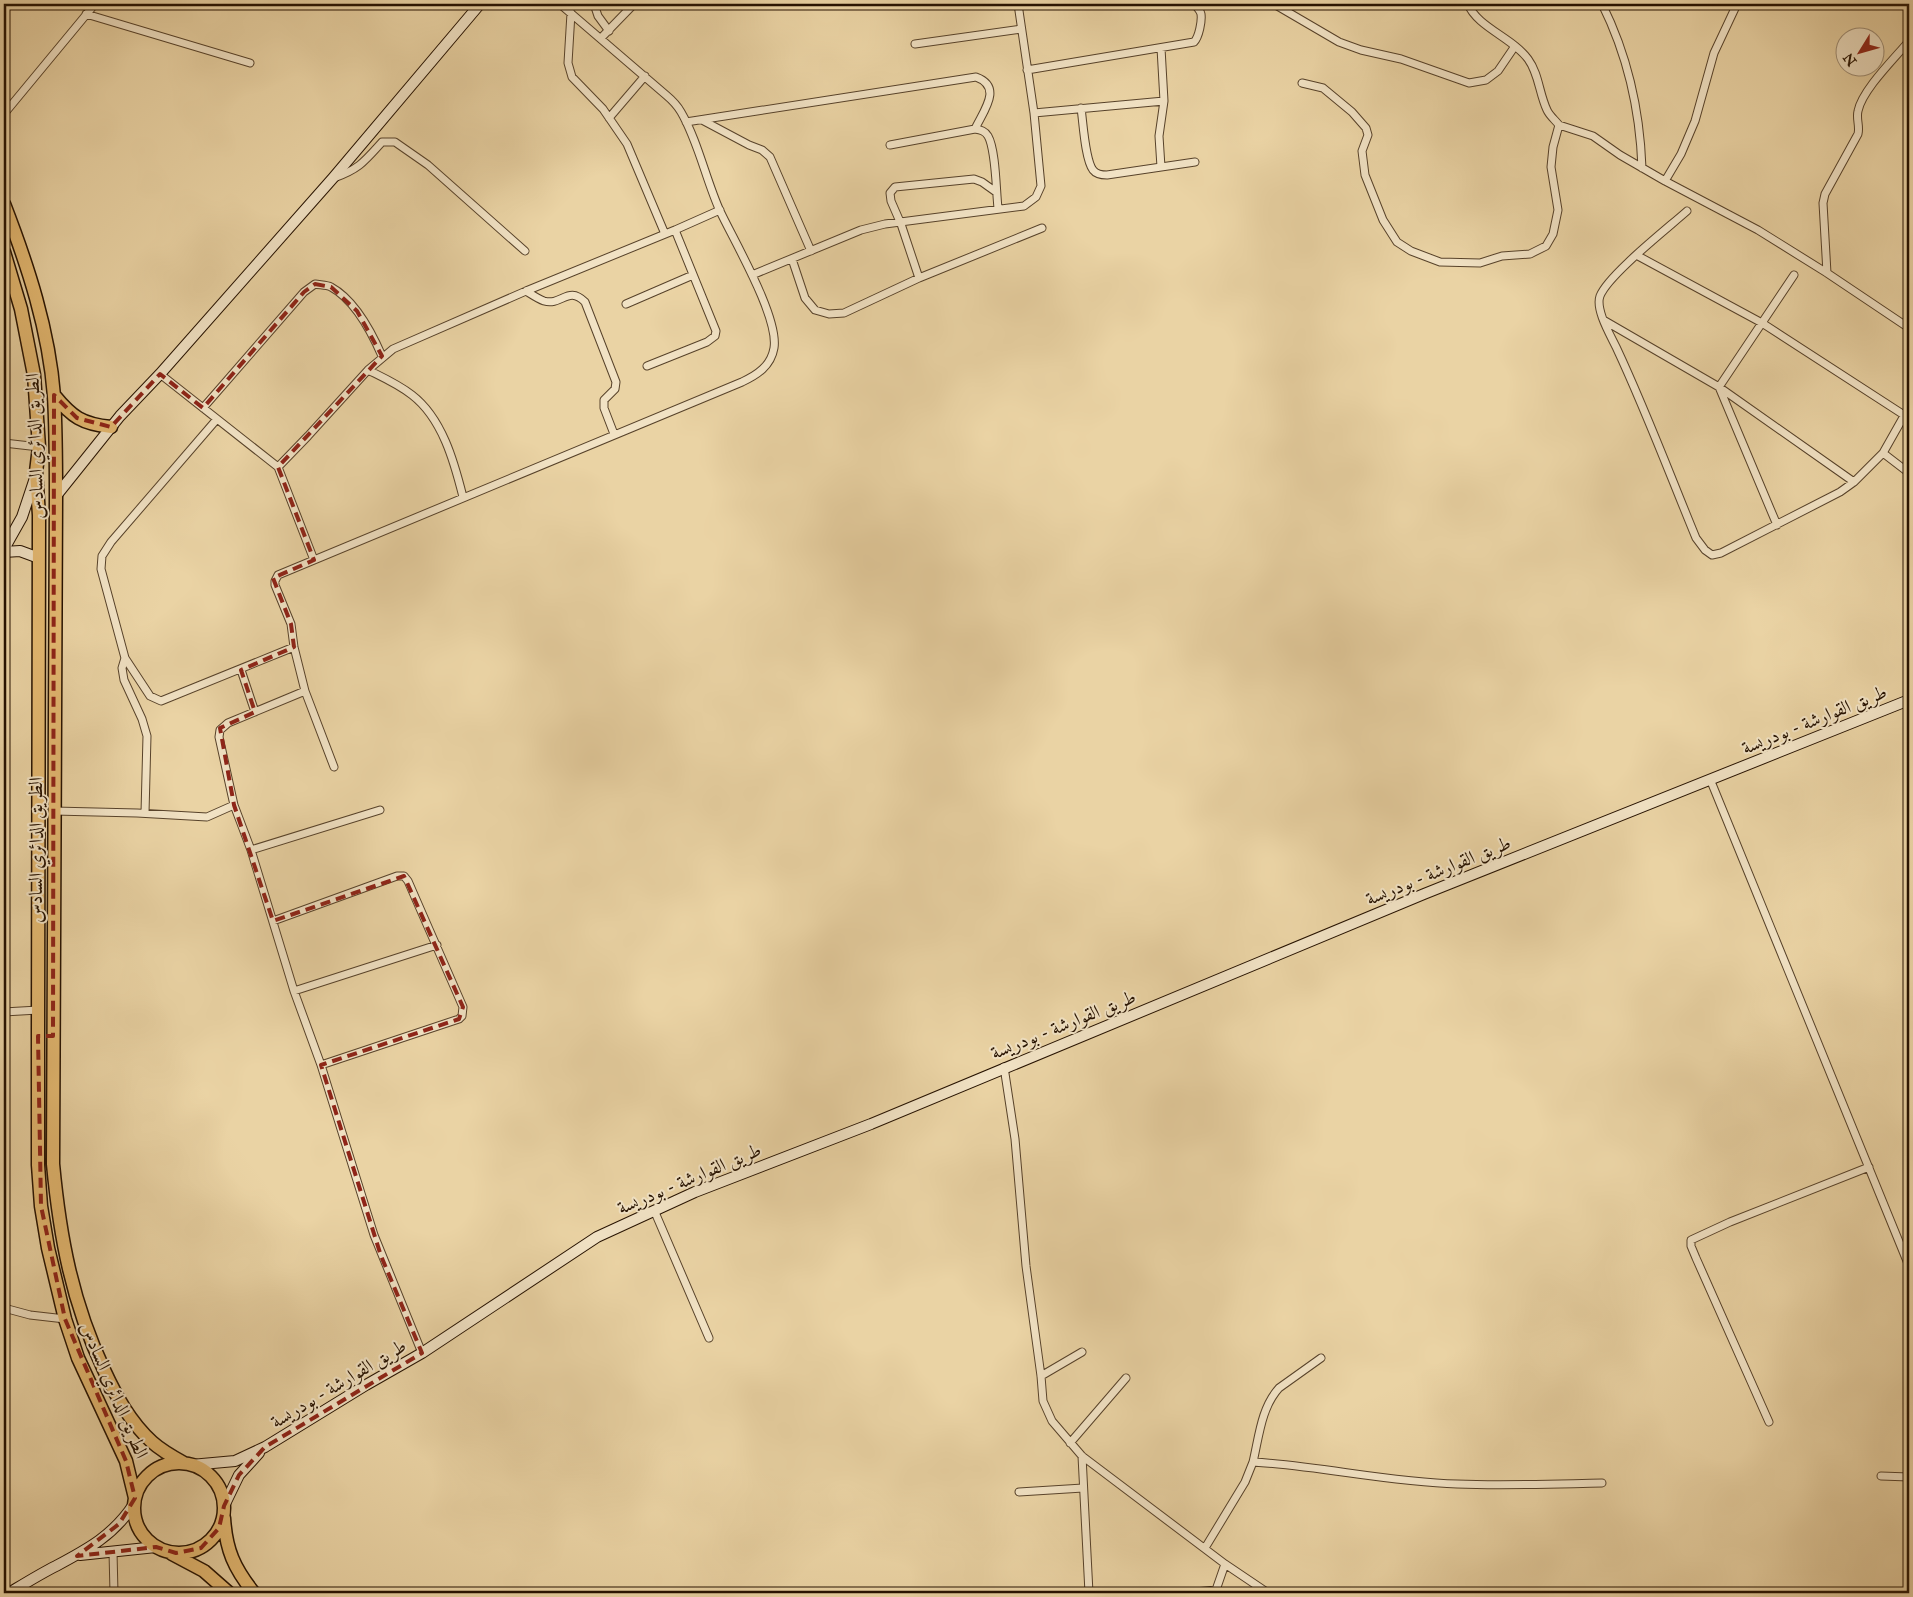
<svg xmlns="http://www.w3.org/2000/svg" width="1913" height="1597" viewBox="0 0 1913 1597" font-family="'IM FELL Great Primer',Amiri,serif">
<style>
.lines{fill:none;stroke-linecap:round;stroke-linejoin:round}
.street-casing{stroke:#57422a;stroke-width:9}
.secondary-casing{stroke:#261201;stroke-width:12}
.highway-casing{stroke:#261201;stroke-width:15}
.street{stroke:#f1e2c4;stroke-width:7}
.secondary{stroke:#f1e2c4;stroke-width:10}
.highway{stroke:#e5ba72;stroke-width:12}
.marked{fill:none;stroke:#8f2418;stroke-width:4;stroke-dasharray:10 6;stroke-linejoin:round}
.labels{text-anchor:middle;stroke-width:4;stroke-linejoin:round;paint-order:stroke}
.street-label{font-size:19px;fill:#261201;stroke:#f1e2c4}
</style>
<rect width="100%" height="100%" fill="#ead3a4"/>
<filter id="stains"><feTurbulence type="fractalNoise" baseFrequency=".004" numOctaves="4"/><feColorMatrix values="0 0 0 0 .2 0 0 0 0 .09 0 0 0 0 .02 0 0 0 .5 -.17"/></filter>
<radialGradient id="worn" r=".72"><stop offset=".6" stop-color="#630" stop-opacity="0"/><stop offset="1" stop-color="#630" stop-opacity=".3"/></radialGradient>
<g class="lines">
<g class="street-casing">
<path id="street" d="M466 4 475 10
M594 4 598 16 609 31
M1274 4 1339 42 1361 50 1401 59 1469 83 1486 80 1498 71 1515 46
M1602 4C1627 54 1640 112 1642 168
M571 13 568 63 572 77 603 109 627 144 665 234
M86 14 250 63
M601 38 634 4
M915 44 1021 29
M1161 48 1164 101 1159 136 1161 167
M1027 70 1194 42C1199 37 1202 21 1201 14 1200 10 1197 7 1194 4
M1302 83 1323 88 1352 112 1366 128 1368 135 1362 151 1365 175 1383 220 1397 242 1411 251 1440 262 1480 263 1502 256 1530 254 1546 246 1553 234 1558 210 1551 167 1553 147 1559 125C1555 120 1549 115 1547 110 1539 93 1539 74 1528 59 1513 38 1477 27 1468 4
M1081 108C1083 121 1085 160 1093 170 1096 174 1101 175 1107 175L1195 162
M1034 113 1164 101
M4 114 95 4
M609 118 645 76
M702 120 749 145 762 150 770 157 811 251
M686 122 976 77C1003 87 984 110 975 129
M1559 125 1593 136 1620 155 1665 181 1758 230 1827 273 1909 328
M890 145 975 129C981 130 985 131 988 136 996 150 996 191 998 208
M334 178C359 169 364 162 382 142H395L428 165 525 251
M1665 181 1681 154 1695 121 1714 53 1737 4
M1687 211C1668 228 1608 275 1600 296 1595 310 1611 336 1617 349 1646 411 1670 475 1696 538L1705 550 1712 555 1721 553 1840 492 1854 482 1883 453
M1638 256 1762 323 1904 415
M792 259 805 298 815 310 829 314 844 313 919 278 1042 228
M1827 273 1823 203 1825 194 1858 134C1860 126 1856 119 1858 111 1862 90 1895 58 1909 41
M752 275 861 230 885 224 1024 206 1036 197 1041 186 1034 113 1018 4
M919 278 901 224 891 201 890 193 895 187 974 179 982 182 996 192
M526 291C531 294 538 299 544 301 562 306 568 285 585 302L616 382 615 389 604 400V408L614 434
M626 304 693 275
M1605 321 1719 387 1854 482
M647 366 707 342 715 336 716 331 675 230
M368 370C382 377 398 384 412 395 442 418 454 461 463 497
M160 374 278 467 314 560
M1909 407 1883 453 1909 473
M203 408 304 292 315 284C320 285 327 285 331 287 355 300 372 333 382 356
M217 419 111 542 102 556 101 569 125 658 150 696 161 701 294 647
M4 443 39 447
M278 467 308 436 368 370 393 349 526 291 675 230 720 210
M1777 525 1719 387 1794 275
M125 658 122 668 124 680 142 719 147 736 145 813
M241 670 255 712
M305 691 228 723 220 730 219 737 234 805 251 850 294 991 321 1065 374 1235 422 1353
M334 767 305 691 294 647 291 624 275 585V581L278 575 742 382C757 375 771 366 774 348 779 317 734 241 720 211 706 180 698 141 681 112 677 105 672 100 666 95L560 4
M1710 779 1909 1266
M54 811 137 813 207 817 234 805
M251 850 380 810
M273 921 397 876H404L408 881 463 1007 462 1016 459 1019 321 1065
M294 991 437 945
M4 1012 38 1010
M1004 1067 1015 1139 1026 1266 1041 1376 1043 1401 1052 1421 1082 1456 1225 1564 1268 1593
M654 1210 709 1338
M4 1308 30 1315 65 1319
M1041 1376 1082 1352
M1769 1422 1696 1258 1691 1246V1240L1730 1222 1869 1167
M1070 1443 1126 1378
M1082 1456 1089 1593
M1253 1462C1259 1437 1261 1408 1279 1388L1321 1358
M1881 1476 1909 1477
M1019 1492 1083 1488
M1205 1548 1245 1482 1253 1462C1321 1466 1388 1482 1457 1484 1505 1486 1554 1484 1602 1483
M113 1552 114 1593
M1184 1593 1216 1590 1225 1564
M1908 1593 1909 1578"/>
</g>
<g class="secondary-casing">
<path id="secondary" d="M56 496 120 416 160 374 333 178 480 4
M4 549 22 517 35 478
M4 552 20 551 39 558
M191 1465 235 1461 265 1447 366 1385 422 1353 597 1237 695 1192 871 1124 1424 894 1909 700
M224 1506 239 1475 259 1453
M80 1555 156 1547
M9 1593C24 1584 40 1574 56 1566 88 1549 114 1535 134 1504"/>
</g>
<g class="highway-casing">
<path id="highway" d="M4 204C28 266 49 330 54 396 56 430 56 463 56 496L53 1164C60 1238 72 1302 104 1370 116 1396 130 1422 152 1442 162 1451 173 1457 184 1463
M4 252 21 309 34 375 39 447 36 472 39 515 38 1036V1165L41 1206 48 1248 65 1319 78 1358 126 1461 135 1498
M54 395C72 417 82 424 111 427
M134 1508a45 45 0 1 1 90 0a45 45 0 1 1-90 0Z
M224 1518C226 1550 234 1568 254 1593
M172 1554 204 1571 229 1593"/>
</g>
<use href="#street" class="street"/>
<use href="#secondary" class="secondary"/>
<use href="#highway" class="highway"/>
</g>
<path class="marked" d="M315 284 331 287 357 311 382 356 278 467 314 560 273 578 291 624 294 647 241 670 255 712 220 728 234 805 273 921 404 876 463 1007 459 1019 321 1065 381 1256 422 1353 265 1447 239 1475 224 1506 219 1528 201 1548 176 1553 156 1547 77 1556 119 1524 135 1498 126 1461 65 1319 41 1206 38 1036H53L54 395 77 418 111 427 160 374 203 408 304 292Z"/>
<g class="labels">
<g class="street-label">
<text transform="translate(34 446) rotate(-92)" y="7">الطريق الدائري السادس</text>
<text transform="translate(1814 719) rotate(-22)" y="7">طريق القوارشة - بودريسة</text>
<text transform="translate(35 850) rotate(-90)" y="7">الطريق الدائري السادس</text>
<text transform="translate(1438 870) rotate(-22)" y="7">طريق القوارشة - بودريسة</text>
<text transform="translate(1063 1024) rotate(-22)" y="7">طريق القوارشة - بودريسة</text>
<text transform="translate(689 1178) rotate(-23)" y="7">طريق القوارشة - بودريسة</text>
<text transform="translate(338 1383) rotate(-31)" y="7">طريق القوارشة - بودريسة</text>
<text transform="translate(115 1390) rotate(67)" y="7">الطريق الدائري السادس</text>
</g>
</g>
<rect width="1913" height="1597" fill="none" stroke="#ead3a4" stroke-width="20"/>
<rect x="5" y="5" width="1903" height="1587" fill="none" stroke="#261201" stroke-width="2.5"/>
<rect x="10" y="10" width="1893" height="1577" fill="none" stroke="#261201"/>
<g transform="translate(1860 52) rotate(233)"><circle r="24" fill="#f1e2c4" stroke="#a08f76"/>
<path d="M0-4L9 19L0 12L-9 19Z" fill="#8f2418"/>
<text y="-8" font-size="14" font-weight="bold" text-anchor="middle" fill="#261201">N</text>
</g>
<rect width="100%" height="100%" filter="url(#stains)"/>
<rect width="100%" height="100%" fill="url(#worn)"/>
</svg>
